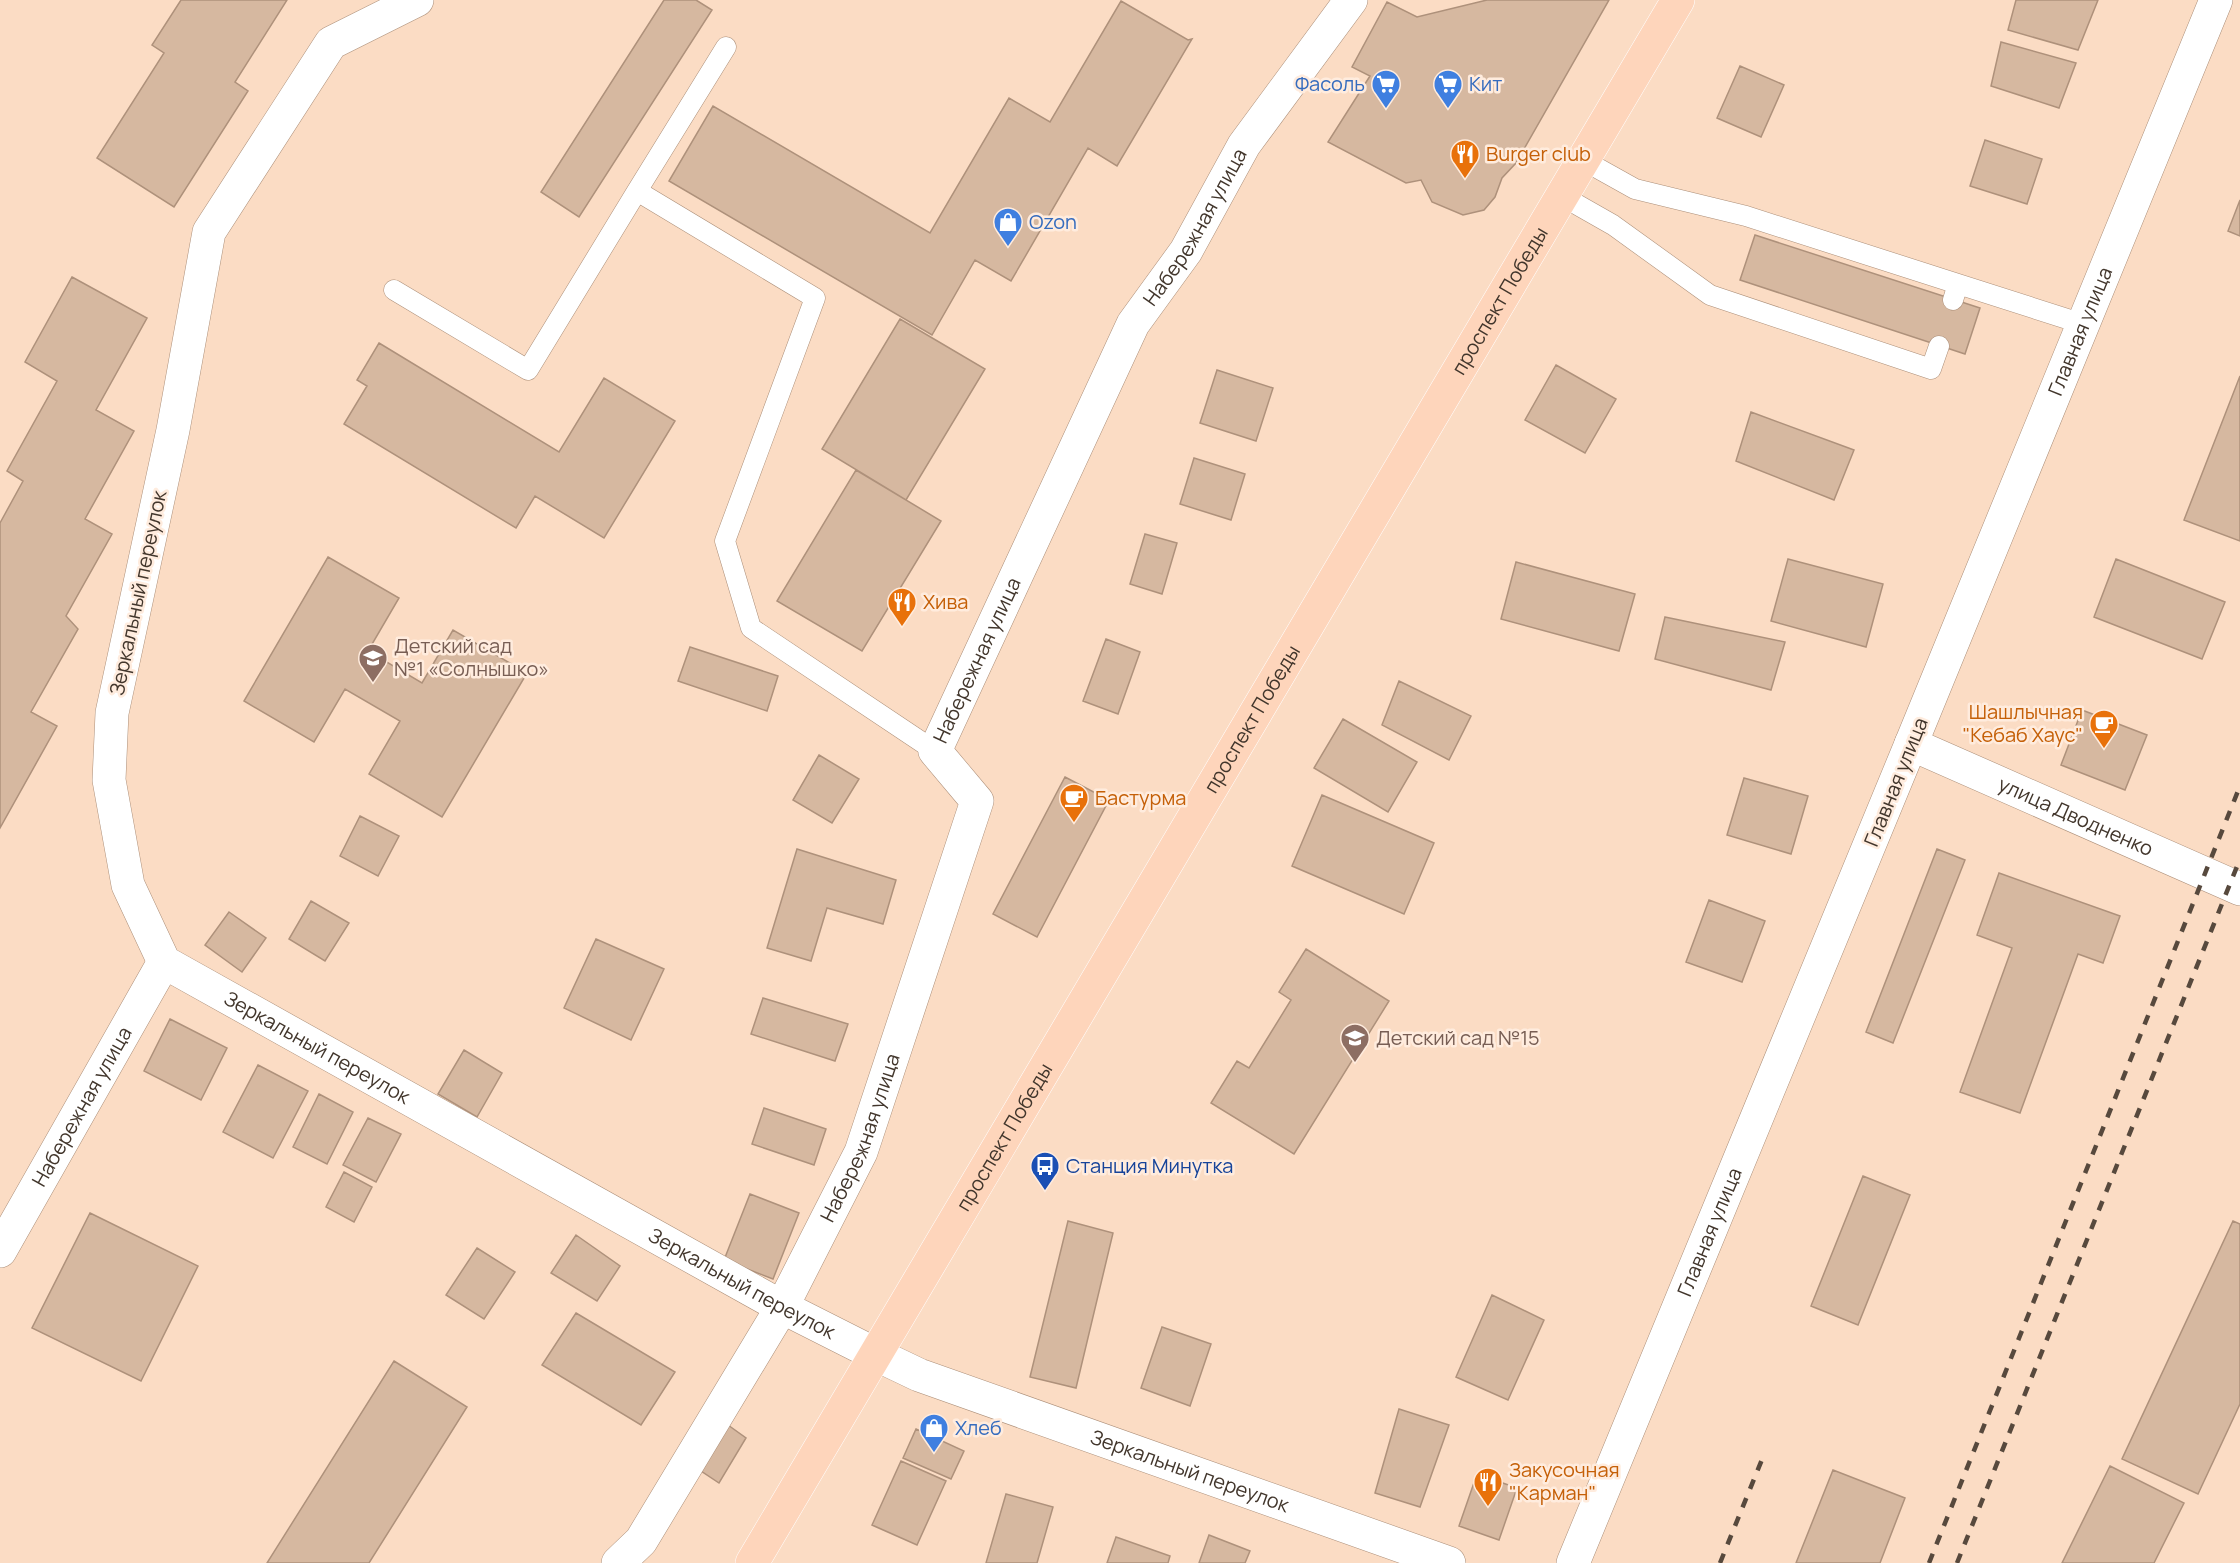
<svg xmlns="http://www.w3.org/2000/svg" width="2240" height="1563" viewBox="0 0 2240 1563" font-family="Manrope,sans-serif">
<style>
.building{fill:#d6b8a0;stroke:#ae917b;stroke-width:1.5}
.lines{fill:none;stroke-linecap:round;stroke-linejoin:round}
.lane-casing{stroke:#ac8f79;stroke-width:21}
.street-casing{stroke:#ac8f79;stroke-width:34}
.secondary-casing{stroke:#ac8f79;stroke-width:34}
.primary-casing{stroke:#fff;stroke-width:34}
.lane{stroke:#fff;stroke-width:20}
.street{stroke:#fff;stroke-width:33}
.secondary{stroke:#fff;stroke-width:33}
.primary{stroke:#fed5bb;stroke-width:33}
.rail{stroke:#57493d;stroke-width:4.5;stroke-dasharray:10 10;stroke-linecap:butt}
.labels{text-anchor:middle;stroke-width:5;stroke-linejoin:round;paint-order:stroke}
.shop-label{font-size:20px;fill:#366cbe;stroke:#ffecde;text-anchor:start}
.food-label{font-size:20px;fill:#c56008;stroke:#ffecde;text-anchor:start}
.street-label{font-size:20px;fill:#42362c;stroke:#ffecde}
.education-label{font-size:20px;fill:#785e54;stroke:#ffecde;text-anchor:start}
.transit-label{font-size:20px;fill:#164399;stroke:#ffecde;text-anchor:start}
</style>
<rect width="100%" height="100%" fill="#fbdcc4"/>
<path class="building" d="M181 0H287L235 82 248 91 174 207 97 158 164 53 152 45Z
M664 0H696L712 10 579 217 541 192Z
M1487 0H1609L1516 163 1502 178 1495 197 1484 210 1463 215 1432 202 1421 180 1406 183 1328 142 1370 76 1352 67 1387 2 1417 17Z
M2016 0H2098L2078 50 2008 30Z
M1121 1 1188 40 1192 39 1117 166 1088 148 1011 281 975 260 932 335 669 181 713 106 930 233 1009 98 1050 122Z
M2001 42 2076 63 2059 108 1991 86Z
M1740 66 1784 85 1761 137 1717 118Z
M1985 140 2042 159 2027 204 1970 186Z
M2240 200V236L2228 231Z
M1755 235 1980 308 1965 354 1740 280Z
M72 277 147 318 96 410 134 431 85 519 112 534 66 616 78 629 31 712 57 726 0 828V523L23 481 7 471 57 381 25 362Z
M900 319 985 369 906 500 822 449Z
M379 343 559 452 604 378 675 421 604 538 535 496 516 528 344 424 367 386 357 380Z
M1556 365 1616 399 1585 453 1525 420Z
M1217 370 1273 388 1256 441 1200 423Z
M2240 376V541L2184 520Z
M1751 412 1854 450 1834 500 1736 461Z
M1194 458 1245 474 1231 520 1180 504Z
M856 470 941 521 862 651 777 601Z
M1145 534 1177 543 1162 594 1130 584Z
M328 557 399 598 368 651 422 683 453 630 527 673 442 817 369 774 400 721 345 689 314 742 244 701Z
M1788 559 1883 584 1866 647 1771 621Z
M2116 559 2225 602 2202 659 2094 617Z
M1516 562 1635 594 1619 651 1501 619Z
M1665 617 1785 642 1771 690 1655 659Z
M1106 639 1140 652 1118 714 1083 701Z
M690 647 778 676 767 711 678 681Z
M1399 681 1471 716 1449 760 1382 725Z
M2082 710 2147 735 2125 790 2061 765Z
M1343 719 1417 762 1388 812 1314 768Z
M819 755 859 779 832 823 793 800Z
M1065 777 1109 800 1037 937 993 914Z
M1744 778 1808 796 1791 854 1727 835Z
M1322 795 1434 843 1404 914 1292 866Z
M360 816 399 836 378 876 340 856Z
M797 849 896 880 883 924 827 908 811 961 767 948Z
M1937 849 1965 860 1893 1043 1866 1032Z
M1999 873 2120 916 2103 963 2078 954 2020 1113 1960 1092 2012 948 1977 935Z
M1709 900 1765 921 1742 982 1686 962Z
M311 901 349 923 325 961 289 939Z
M229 912 266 938 242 972 205 945Z
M596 939 664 969 631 1040 564 1008Z
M1306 949 1389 1001 1294 1154 1211 1103 1237 1061 1249 1068 1291 1000 1279 992Z
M763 998 848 1024 835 1061 751 1034Z
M170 1019 227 1048 201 1100 144 1071Z
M464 1050 502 1073 477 1117 438 1094Z
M258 1065 308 1091 273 1158 223 1132Z
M319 1094 353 1112 327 1164 293 1147Z
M764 1108 826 1129 814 1165 752 1144Z
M368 1118 401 1134 376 1182 343 1165Z
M344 1172 372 1187 354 1222 326 1207Z
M1863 1176 1910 1195 1858 1325 1811 1306Z
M750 1194 799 1213 773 1279 724 1260Z
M90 1213 198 1266 141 1381 32 1328Z
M1068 1221 1113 1233 1076 1388 1030 1377Z
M2233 1221 2240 1224V1404L2198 1494 2122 1459Z
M576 1235 620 1266 597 1301 551 1273Z
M477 1248 515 1272 484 1319 446 1295Z
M1492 1295 1544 1320 1508 1400 1456 1377Z
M576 1313 675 1372 641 1425 542 1365Z
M1162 1327 1211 1344 1190 1406 1141 1388Z
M394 1361 467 1407 369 1563H267Z
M1399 1409 1449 1425 1420 1507 1375 1493Z
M728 1425 746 1438 719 1483 701 1471Z
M916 1429 964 1451 951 1479 903 1458Z
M901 1461 946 1481 917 1545 872 1525Z
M2110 1466 2184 1503 2154 1563H2062Z
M1833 1470 1905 1498 1880 1563H1796Z
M1477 1474 1517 1488 1499 1540 1459 1526Z
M1006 1494 1053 1507 1037 1563H986Z
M1209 1535 1250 1551 1245 1563H1199Z
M1116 1537 1170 1556 1168 1563H1107Z"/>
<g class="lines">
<g class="lane-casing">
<path id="lane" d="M1583 160 1635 189 1746 216 1958 284 1953 300
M637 191 726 47
M1562 196 1613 225 1710 295 1931 369 1939 346
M1958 284 2083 324
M394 290 528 370 637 191 815 298 725 541 751 628 935 751"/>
</g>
<g class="street-casing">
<g id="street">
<path id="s1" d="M417 0 331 43 209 232 173 430 112 713 109 780 128 885 164 962 782 1307 875 1354"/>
<path id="s2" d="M1911 744 2216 0"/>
<path id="s3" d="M0 1251 164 962"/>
<path id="s4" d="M618 1563 641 1541 782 1307 861 1152 977 801 935 751 1133 324 1186 251 1244 145 1351 0"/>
</g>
</g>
<g class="secondary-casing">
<g id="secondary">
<path id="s5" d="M875 1354 919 1375 1449 1563"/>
<path id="s6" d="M1573 1563 1911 744 2240 889"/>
</g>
</g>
<g class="primary-casing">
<g id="primary">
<path id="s7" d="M752 1563 1678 0"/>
</g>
</g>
<use href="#lane" class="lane"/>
<use href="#street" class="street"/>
<use href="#secondary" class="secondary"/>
<use href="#primary" class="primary"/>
<path class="rail" d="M1720 1563 1765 1452
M1929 1563 2240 786
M1957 1563 2240 859"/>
</g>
<defs>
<g id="supermarket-pin" transform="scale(1.5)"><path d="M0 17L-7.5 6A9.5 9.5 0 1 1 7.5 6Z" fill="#3f7fe0" stroke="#ffecde"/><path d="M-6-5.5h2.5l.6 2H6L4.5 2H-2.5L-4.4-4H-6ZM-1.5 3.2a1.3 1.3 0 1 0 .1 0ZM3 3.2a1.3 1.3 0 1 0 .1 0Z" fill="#fff"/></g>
<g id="restaurant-pin" transform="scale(1.5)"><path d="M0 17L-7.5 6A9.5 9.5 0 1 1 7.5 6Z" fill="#e8710a" stroke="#ffecde"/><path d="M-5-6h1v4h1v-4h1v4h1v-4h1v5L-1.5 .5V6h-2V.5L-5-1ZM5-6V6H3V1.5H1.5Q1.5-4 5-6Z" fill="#fff"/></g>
<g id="shop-pin" transform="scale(1.5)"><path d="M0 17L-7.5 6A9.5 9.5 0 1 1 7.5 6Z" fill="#3f7fe0" stroke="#ffecde"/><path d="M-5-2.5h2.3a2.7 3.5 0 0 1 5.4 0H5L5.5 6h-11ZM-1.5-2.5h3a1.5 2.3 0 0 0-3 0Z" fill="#fff"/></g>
<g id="school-pin" transform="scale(1.5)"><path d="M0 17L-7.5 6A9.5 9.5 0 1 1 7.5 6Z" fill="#8d6e63" stroke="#ffecde"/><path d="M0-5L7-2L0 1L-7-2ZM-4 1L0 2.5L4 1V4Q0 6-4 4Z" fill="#fff"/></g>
<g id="cafe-pin" transform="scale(1.5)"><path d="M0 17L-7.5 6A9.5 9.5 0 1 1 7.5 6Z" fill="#e8710a" stroke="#ffecde"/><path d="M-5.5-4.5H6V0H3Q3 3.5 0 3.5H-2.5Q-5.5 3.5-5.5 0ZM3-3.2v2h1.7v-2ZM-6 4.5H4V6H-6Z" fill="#fff"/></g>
<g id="bus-pin" transform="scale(1.5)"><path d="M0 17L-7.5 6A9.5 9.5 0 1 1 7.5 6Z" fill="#1a4fb4" stroke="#ffecde"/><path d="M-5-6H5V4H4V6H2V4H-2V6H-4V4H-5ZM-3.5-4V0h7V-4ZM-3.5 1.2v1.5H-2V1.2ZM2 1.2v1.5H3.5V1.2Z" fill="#fff"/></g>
</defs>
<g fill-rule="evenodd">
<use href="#supermarket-pin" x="1386" y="84"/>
<use href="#supermarket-pin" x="1448" y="84"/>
<use href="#restaurant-pin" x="1465" y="154"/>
<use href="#shop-pin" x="1008" y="222"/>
<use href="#restaurant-pin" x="902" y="602"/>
<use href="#school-pin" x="373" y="658"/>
<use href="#cafe-pin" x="2104" y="724"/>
<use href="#cafe-pin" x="1074" y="798"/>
<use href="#school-pin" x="1355" y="1038"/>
<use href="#bus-pin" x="1045" y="1166"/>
<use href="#shop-pin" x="934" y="1428"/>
<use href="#restaurant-pin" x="1488" y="1482"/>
</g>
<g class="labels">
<g class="shop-label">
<text x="1365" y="91" text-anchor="end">Фасоль</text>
<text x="1469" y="91">Кит</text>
<text x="1029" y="229">Ozon</text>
<text x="955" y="1435">Хлеб</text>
</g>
<g class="food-label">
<text x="1486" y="161">Burger club</text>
<text x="923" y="609">Хива</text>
<text x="2083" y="719" text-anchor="end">Шашлычная<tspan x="2083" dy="23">"Кебаб Хаус"</tspan></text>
<text x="1095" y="805">Бастурма</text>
<text x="1509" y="1477">Закусочная<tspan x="1509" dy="23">"Карман"</tspan></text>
</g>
<g class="street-label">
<text dy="7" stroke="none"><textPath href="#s4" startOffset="1500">Набережная улица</textPath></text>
<text dy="7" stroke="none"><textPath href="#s7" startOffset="1467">проспект Победы</textPath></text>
<text dy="7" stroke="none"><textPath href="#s2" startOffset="446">Главная улица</textPath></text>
<text transform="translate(138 593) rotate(-78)" y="7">Зеркальный переулок</text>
<text dy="7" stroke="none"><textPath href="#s4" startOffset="1014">Набережная улица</textPath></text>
<text dy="7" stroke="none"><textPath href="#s7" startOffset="981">проспект Победы</textPath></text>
<text transform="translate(1896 782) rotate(-68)" y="7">Главная улица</text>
<text dy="7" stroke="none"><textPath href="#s6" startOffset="1066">улица Дводненко</textPath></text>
<text dy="7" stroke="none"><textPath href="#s1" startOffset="1246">Зеркальный переулок</textPath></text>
<text dy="7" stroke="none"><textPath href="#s3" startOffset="166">Набережная улица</textPath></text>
<text dy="7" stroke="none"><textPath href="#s4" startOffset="492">Набережная улица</textPath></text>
<text dy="7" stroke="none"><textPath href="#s7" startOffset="495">проспект Победы</textPath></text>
<text dy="7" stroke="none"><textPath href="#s6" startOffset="358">Главная улица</textPath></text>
<text dy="7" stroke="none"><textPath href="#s1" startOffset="1732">Зеркальный переулок</textPath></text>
<text dy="7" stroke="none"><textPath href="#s5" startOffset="336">Зеркальный переулок</textPath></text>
</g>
<g class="education-label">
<text x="394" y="653">Детский сад<tspan x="394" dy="23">№1 «Солнышко»</tspan></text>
<text x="1376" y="1045">Детский сад №15</text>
</g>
<g class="transit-label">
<text x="1066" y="1173">Станция Минутка</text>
</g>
</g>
</svg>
